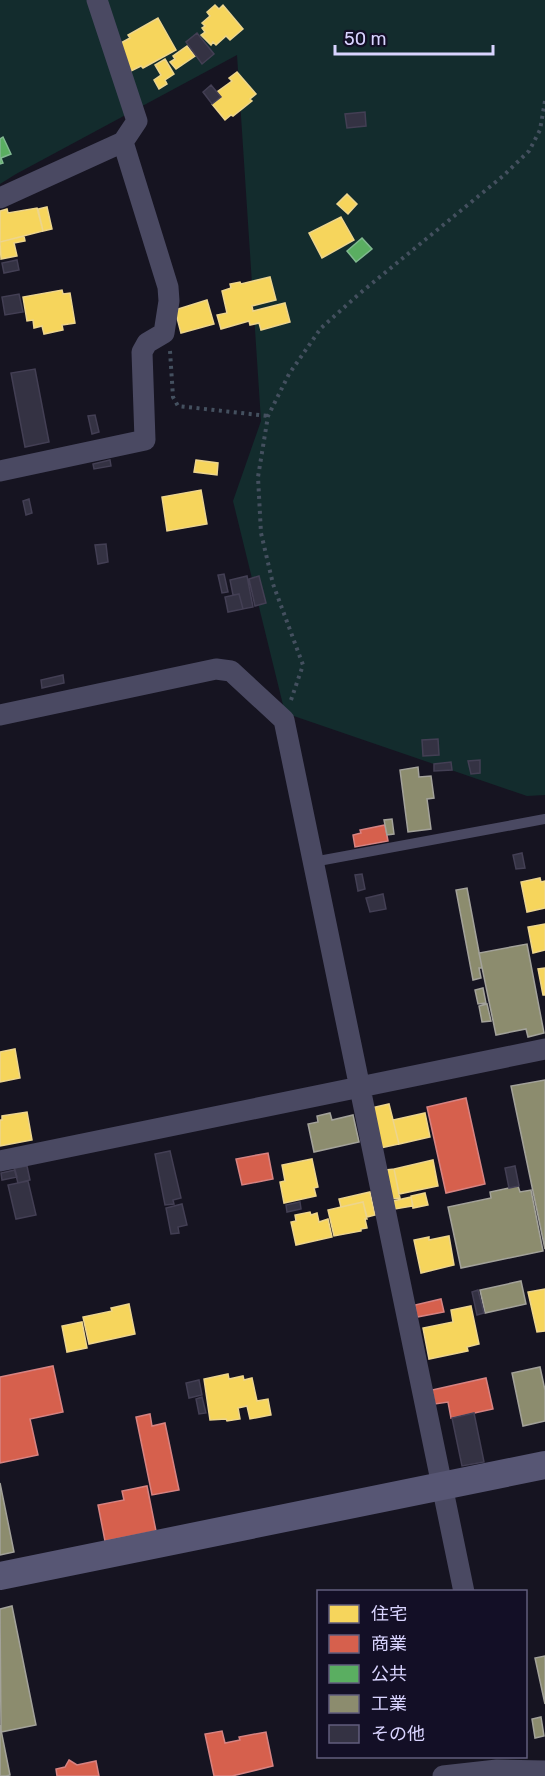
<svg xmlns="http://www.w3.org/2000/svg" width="545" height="1776" viewBox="0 0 545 1776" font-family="Rubik,'Noto Sans JP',sans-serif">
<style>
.green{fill:#132c2d}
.homes{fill:#f6d55c;stroke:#edd58d;stroke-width:1.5}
.shops{fill:#d6604d;stroke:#d78382;stroke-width:1.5}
.public{fill:#5aae61;stroke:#80b990;stroke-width:1.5}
.industry{fill:#8c8c6e;stroke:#a3a29a;stroke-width:1.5}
.building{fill:#343243;stroke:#433f54;stroke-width:1.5}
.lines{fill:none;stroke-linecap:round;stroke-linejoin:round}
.path{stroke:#44505f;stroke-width:4;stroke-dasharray:3 4.5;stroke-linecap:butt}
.lane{stroke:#4a4962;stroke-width:10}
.street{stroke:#4a4962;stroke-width:21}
.secondary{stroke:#575674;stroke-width:28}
</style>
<rect width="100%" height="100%" fill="#161421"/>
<path class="green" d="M0 0H545V795L527 796 285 713 233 501 261 421 237 55 16 174 0 184Z"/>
<path class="homes" d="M215 5 219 9 223 5 243 29 230 40 226 36 216 45 213 42 211 45 201 35 205 32 202 28 205 26 202 23 210 16 207 12Z
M158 18 176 50 143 68 141 66 131 71 117 45 130 38 128 35Z
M187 46 195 56 176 69 170 62 175 59 173 56Z
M165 59 174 74 165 80 167 84 159 89 154 80 161 75 155 65Z
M237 72 256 94 250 99 252 101 233 116 231 115 225 120 212 104 221 97 217 92 232 81 229 78Z
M347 194 357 204 348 214 337 204Z
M47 207 52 229 43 231 38 209Z
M37 208 43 231 0 242V211L7 209 8 213Z
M341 217 354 240 322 258 309 233Z
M24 236 25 241 14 243 17 256 1 259 0 242Z
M270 277 276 300 252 306 253 311 285 303 290 322 261 330 259 323 250 325 249 321 221 329 217 315 227 313 222 291 231 288 230 284 240 282 241 284Z
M62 290 63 294 70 293 75 323 62 325 63 330 44 334 42 326 34 328 33 320 27 321 23 297Z
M207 300 214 324 181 333 175 310Z
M196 460 218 463 217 475 194 472Z
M201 490 207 524 167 531 162 497Z
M540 878 541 882 545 881V908L527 912 521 882Z
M545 924V950L533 953 528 927Z
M545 968V995H543L538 969Z
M15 1049 20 1078 0 1082V1052Z
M389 1104 399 1144 380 1148 371 1108Z
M27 1112 32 1140 0 1146V1120H2V1116Z
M425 1113 430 1137 399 1144 393 1120Z
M312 1159 318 1187 314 1188 316 1196 284 1203 280 1182 285 1181 282 1165Z
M433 1160 438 1186 399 1194 394 1169Z
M394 1169 400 1198 392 1199 386 1170Z
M370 1192 375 1215 367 1217 363 1202 341 1207 339 1199Z
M425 1193 428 1205 413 1208 411 1196Z
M411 1197 413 1206 395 1209 393 1201Z
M363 1202 367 1219H365L367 1228 361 1229V1231L334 1236 328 1210Z
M310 1212 311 1215 317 1213 319 1222 328 1219 332 1237 296 1245 291 1222 296 1221 295 1215Z
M449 1236 454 1265 421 1273 414 1240 429 1237V1240Z
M545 1289V1331L537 1332 528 1292Z
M129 1304 135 1334 89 1344 83 1317 112 1311 111 1308Z
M471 1306 479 1344 467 1347 468 1351 429 1359 423 1328 453 1322 451 1310Z
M82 1322 87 1348 67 1352 62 1326Z
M228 1374 229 1379 243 1376 244 1380 252 1378 257 1401 268 1399 271 1415 250 1419 247 1406 238 1408 240 1419 227 1421 226 1419 210 1420 204 1379Z"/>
<path class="shops" d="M385 825 388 841 355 847 353 835 361 833 360 830Z
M466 1098 485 1184 446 1193 427 1107Z
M268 1153 273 1179 242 1185 236 1159Z
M441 1299 444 1312 417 1317 415 1305Z
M53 1366 63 1412 30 1419 38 1455 0 1463V1377Z
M486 1378 493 1409 451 1418 448 1402 435 1404 432 1390Z
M150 1414 152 1426 165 1423 179 1490 152 1495 136 1417Z
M147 1486 156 1531 105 1541 98 1505 124 1500 122 1491Z
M222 1731 225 1743 240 1740 239 1737 266 1732 273 1766 232 1776H214L205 1734Z
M69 1760 77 1765 96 1761 99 1776H57L56 1769 65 1767Z"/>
<path class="public" d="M3 137 11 154 1 158 3 163 0 164V139Z
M362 238 372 249 356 262 347 251Z"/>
<path class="industry" d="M418 767 419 777 431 776 434 798 427 799 431 829 408 832 400 770Z
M392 819 394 834 387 835 384 820Z
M467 888 482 968H479L481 978 473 980 456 890Z
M527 944 544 1033 528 1037 526 1029 496 1035 479 953Z
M483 988 486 1003 478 1004 475 990Z
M487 1004 491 1021 482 1022 479 1006Z
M545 1080V1249L511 1086Z
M330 1113 332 1120 353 1115 359 1142 314 1152 308 1124 318 1122 317 1116Z
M518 1186 520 1192 531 1190 543 1251 461 1268 448 1207 491 1198 490 1192Z
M521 1281 526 1304 485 1313 480 1290Z
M540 1367 545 1390V1421L523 1426 512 1373Z
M0 1483 14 1552 0 1555Z
M12 1606 36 1725 1 1732 0 1609Z
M545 1656V1704L535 1658Z
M541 1717 544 1736 535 1738 532 1719Z
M0 1725 10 1775 6 1776H0Z"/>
<path class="building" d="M197 33 214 54 202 64 186 42Z
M211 85 221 97 212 104 203 92Z
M365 112 366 126 347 128 345 114Z
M17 260 19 270 4 273 2 263Z
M19 294 23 312 5 315 2 297Z
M35 369 49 442 25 447 11 373Z
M95 415 99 432 92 434 88 416Z
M110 460 111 466 94 469 93 464Z
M29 499 32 513 26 515 23 501Z
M106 544 108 562 98 564 95 545Z
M224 574 228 592 222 593 218 575Z
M247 576 253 607 243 609 239 594 233 595 230 580Z
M259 576 266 603 255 606 249 579Z
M239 594 243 609 228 612 225 597Z
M63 675 64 683 42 688 41 680Z
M438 739 439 755 423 756 422 740Z
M480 760V773L471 774 468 761Z
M451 762 452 770 434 771V764Z
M522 853 525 868 516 869 513 855Z
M362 874 365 889 358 891 355 875Z
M383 894 386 909 370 912 366 898Z
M170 1151 181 1198 173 1200 174 1204 165 1205 155 1154Z
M27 1166 30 1180 18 1183 14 1168Z
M515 1166 519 1186 509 1188 505 1168Z
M15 1170 17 1177 2 1180 1 1173Z
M28 1181 36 1215 16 1219 8 1185Z
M300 1202 301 1209 287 1212 286 1205Z
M182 1204 187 1225 178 1227 179 1233 171 1234 166 1208Z
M478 1290 484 1313 477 1315 472 1292Z
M199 1380 202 1395 189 1398 186 1383Z
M202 1397 206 1413 199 1414 196 1399Z
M474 1413 484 1462 462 1466 452 1418Z"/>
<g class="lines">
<path class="path" d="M170 351 173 397 178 406 268 416
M291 700 303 665 273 584 261 533 258 477 268 416 289 374 321 328 359 294 503 176 529 151 540 130 545 101"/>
<path class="lane" d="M313 862 545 819"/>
<path class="street" d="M0 198 123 142
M0 471 145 440 142 352 147 343 164 333 169 301 168 287 123 142 137 121 97 0
M0 715 216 669 231 671 284 720 464 1592
M0 1161 545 1049
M443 1776 497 1770 545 1771"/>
<path class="secondary" d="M0 1576 545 1465"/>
</g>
<rect x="317" y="1590" width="210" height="168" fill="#130f26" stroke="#625e7d" stroke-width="1.5"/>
<rect x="329" y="1605" width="30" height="18" fill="#f6d55c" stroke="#625e7d" stroke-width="1.5"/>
<text x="371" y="1620" font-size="18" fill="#d9d4ff">住宅</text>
<rect x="329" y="1635" width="30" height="18" fill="#d6604d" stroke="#625e7d" stroke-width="1.5"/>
<text x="371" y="1650" font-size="18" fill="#d9d4ff">商業</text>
<rect x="329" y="1665" width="30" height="18" fill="#5aae61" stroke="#625e7d" stroke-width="1.5"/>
<text x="371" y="1680" font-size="18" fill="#d9d4ff">公共</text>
<rect x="329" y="1695" width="30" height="18" fill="#8c8c6e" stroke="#625e7d" stroke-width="1.5"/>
<text x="371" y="1710" font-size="18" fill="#d9d4ff">工業</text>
<rect x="329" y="1725" width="30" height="18" fill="#343243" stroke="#625e7d" stroke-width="1.5"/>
<text x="371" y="1740" font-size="18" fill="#d9d4ff">その他</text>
<path d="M335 45v9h158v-9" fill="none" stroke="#d9d4ff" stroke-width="3"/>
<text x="344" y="45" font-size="18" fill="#d9d4ff" stroke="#130f26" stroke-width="4.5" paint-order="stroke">50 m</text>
</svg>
